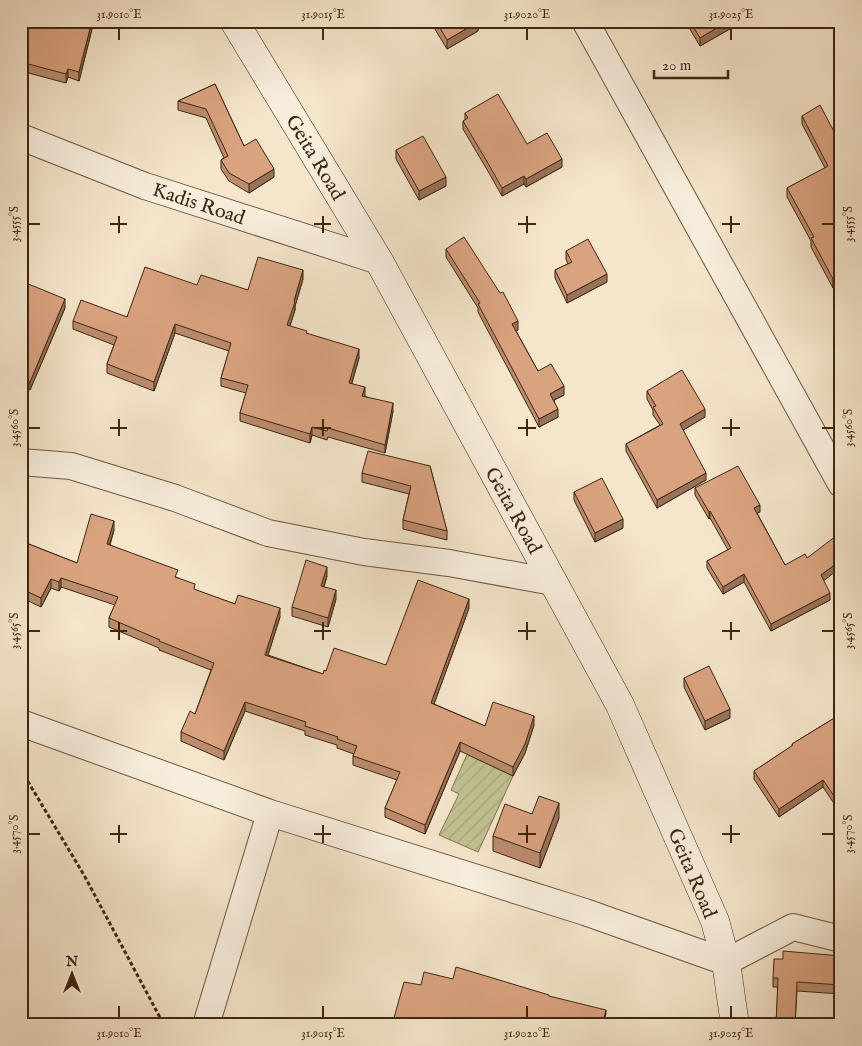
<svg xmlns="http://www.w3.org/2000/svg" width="862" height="1046" viewBox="0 0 862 1046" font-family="'IM FELL English',serif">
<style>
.garden{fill:url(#garden-furrows);stroke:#807452}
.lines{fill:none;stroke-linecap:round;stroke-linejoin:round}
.minor-casing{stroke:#6c5640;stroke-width:28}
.secondary-casing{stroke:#3e2611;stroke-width:29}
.path{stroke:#3e2611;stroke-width:3;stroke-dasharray:4 2.5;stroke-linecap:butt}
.minor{stroke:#f8eedd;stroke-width:26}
.secondary{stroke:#f8eedd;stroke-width:28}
.wall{fill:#bb8c6e;stroke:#3e2611}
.shaded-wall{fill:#99725a;stroke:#3e2611}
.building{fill:#daa380;stroke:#3e2611}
.ticks{fill:none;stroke:#3e2611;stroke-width:2}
.labels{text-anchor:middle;stroke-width:4;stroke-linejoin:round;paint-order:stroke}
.street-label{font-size:20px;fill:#3e2611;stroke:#f8eedd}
.neatline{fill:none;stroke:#3e2611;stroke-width:2}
.ticks-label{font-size:12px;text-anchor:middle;fill:#3e2611}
</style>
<defs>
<pattern id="garden-furrows" width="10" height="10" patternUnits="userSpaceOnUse" patternTransform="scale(1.25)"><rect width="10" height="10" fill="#c1c393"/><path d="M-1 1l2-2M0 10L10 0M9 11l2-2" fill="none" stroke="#a7a77e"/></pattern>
</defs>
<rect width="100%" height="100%" fill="#f5e5cb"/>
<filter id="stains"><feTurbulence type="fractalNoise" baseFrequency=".004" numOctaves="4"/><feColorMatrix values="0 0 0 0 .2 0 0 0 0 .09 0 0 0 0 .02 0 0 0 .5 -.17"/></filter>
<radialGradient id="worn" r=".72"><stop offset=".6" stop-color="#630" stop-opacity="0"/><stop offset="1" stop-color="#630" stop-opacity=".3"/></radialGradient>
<path class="garden" d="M475 737 477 759 513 776 478 852 439 835 459 794 451 790Z"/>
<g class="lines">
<g class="minor-casing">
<path id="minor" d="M585 21 841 484
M21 137 145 186 379 261
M21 462 71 466 175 498 268 533 364 552 449 563 553 582
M21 723 270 813 585 912 726 962 793 927 841 939
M206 1025 270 813"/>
</g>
<g class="secondary-casing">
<path id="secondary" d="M234 21 379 261 620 705 715 921 726 962 735 1025"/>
</g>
<path class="path" d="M21 770 84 875 164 1025"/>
<use href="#minor" class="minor"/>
<use href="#secondary" class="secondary"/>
</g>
<path class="wall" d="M21 21H94L79 81 68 77 66 83 21 71Z
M430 21H478V31L447 49Z
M685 21H742V22L700 46Z
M215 84 244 146 274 177 249 193 229 181 221 169V160L224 158 206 118 178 110V101Z
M465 113 527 144 562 167 526 187 524 184 502 196 489 173 463 129V121L465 120Z
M802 116 841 145 833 288 811 247V241L787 197V188L825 168 802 124Z
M396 150 446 186 419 200 396 159Z
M446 249 518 330 516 331 538 371 564 395 554 400 558 417 539 427 478 312V308L446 257Z
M566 251 607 282 567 303 555 278V270L568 264 566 259Z
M303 279 295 306V310L290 326 359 358 352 383 365 396 393 411 385 453 328 437 327 440 312 435 310 443 240 421V413L246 393 221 386V378L229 351 175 333 154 391 107 373V364L114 345 73 329V321L127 317 197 285 248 290Z
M21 281 65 308 30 390 21 387Z
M647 391 705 417 683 430 706 480 657 508 626 451V444L660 425 653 415V410L647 399Z
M430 466 447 531V540L403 529V520L409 494 362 482V473Z
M695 488 760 512 757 513 785 565 807 558 823 581 830 600 771 631 744 582 723 594 707 568V561L728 550 710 518 709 519 695 495Z
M574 492 623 528 595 542 574 500Z
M114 530 110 545 178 578 195 590 235 604 280 617 268 655 323 674 326 671 386 665 469 608 434 704 485 726 534 725 525 753 513 776 460 751 425 834 385 817V808L397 780 353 765V756L354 754 337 748V745L305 735V731L245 711 224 760 181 741V732L195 714 211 670 159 650V648L109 627V618L115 605 61 587 59 591 51 588 41 607 24 599 21 541 77 563Z
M327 576 324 587 336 599 328 627 292 616V607Z
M684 678 730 718 705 730 684 687Z
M841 714V814L823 787 779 817 754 779V771L792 746V744Z
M532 814 559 818 540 868 493 851V836Z
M841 956V994L797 991 795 1025H776L778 987H773V978L783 959Z"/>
<path class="shaded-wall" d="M92 21H94L79 81V72Z
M373 21H379L373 25Z
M728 21 742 22 700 46V38Z
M478 22V31L447 49V40Z
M68 69V77L66 83V74Z
M562 159V167L526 187V179Z
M274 169V177L249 193V184Z
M524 176V184L502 196V188Z
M446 177V186L419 200V191Z
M303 270V279L295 306V310L287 334V325Z
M607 274V282L567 303V295Z
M841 275V284L833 288V279Z
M65 299V308L30 390V382Z
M518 321V330L512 333V324Z
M175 324V333L154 391V382Z
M359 349V358L349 392V383Z
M564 386V395L550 402V394Z
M365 387V396L362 405V396Z
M393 403V411L385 453V445Z
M558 409V417L539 427V419Z
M705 409V417L680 432V424Z
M312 427V435L310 443V434Z
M706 473V480L657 508V500Z
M760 505V512L754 515V508Z
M710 511V518L709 519V512Z
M623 519V528L595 542V533Z
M114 521V530L107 553V544Z
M841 560V567L821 583V575Z
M327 567V576L321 595V586Z
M744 574V582L723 594V587Z
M61 578V587L59 591V582Z
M51 579V588L41 607V598Z
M24 590V599L21 604V595Z
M336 590V599L328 627V618Z
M830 593V600L771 631V624Z
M469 599V608L431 712V703Z
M280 608V617L265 664V655Z
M245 702V711L224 760V751Z
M730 709V718L705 730V721Z
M534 716V725L525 753 513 776V767Z
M460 742V751L425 834V825Z
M823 780V787L779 817V809Z
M559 803V818L540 868V853Z
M606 1010V1014L603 1025H602Z"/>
<path class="building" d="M21 21H92L79 72 68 69 66 74 21 62Z
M436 21H478V22L447 40Z
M690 21H728L700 38Z
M215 84 244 146 256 139 274 169 249 184 229 173 221 160 228 156 206 109 178 101Z
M498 94 527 144 547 133 562 159 526 179 524 176 502 188 489 165 463 121 468 118 465 113Z
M820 105 841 145V275L833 279 811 238 814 237 787 188 828 166 802 116Z
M423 136 446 177 419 191 396 150Z
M464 237 500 293 503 292 518 321 512 324 538 371 551 364 564 386 550 394 558 409 539 419 478 304 480 303 446 249Z
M588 239 607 274 567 295 555 270 572 262 566 251Z
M258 257 303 270 294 301 295 302 287 325 307 331 306 333 359 349 349 383 365 387 362 396 393 403 385 445 328 428 327 431 312 427 310 434 240 413 248 385 221 378 231 343 175 324 154 382 107 364 117 337 73 321 81 300 127 317 145 267 197 285 201 275 248 290Z
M21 281 65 299 30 382 21 378Z
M682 370 705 409 680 424 706 473 657 500 626 444 663 424 653 407 656 406 647 391Z
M368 451 430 466 447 531 403 520 411 486 362 473Z
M738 466 760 505 754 508 785 565 805 554 807 558 836 536 841 542V560L821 575 830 593 771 624 744 574 723 587 707 561 731 548 710 511 709 512 695 488Z
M602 478 623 519 595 533 574 492Z
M91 514 114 521 107 544 178 570 175 577 195 584 194 589 235 604 238 595 280 608 265 655 323 674 324 670 326 671 334 648 386 665 418 580 469 599 431 703 485 726 493 702 534 716 525 744 513 767 460 742 425 825 385 808 400 772 353 756 357 746 337 739 338 737 305 726 306 722 245 702 224 751 181 732 190 711 195 714 214 663 159 641 160 640 109 618 118 597 61 578 59 582 51 579 41 598 24 590 21 595V541L77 563Z
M306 560 327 567 321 586 336 590 328 618 292 607Z
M709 666 730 709 705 721 684 678Z
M841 714V806L823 780 779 809 754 771 793 745 792 744Z
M539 796 559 803 540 853 493 836 505 804 532 814Z
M783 951 841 956V985L797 982 795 1025H776L778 978H773L774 959H783Z
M456 967 549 995V996L606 1010 602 1025H392L404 982 421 985 424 972 453 979Z"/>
<path class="ticks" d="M119 28V40M323 28V40M527 28V40M731 28V40M119 216V233M323 216V233M527 216V233M731 216V233M28 224H40M110 224H127M314 224H331M518 224H536M722 224H740M822 224H834M119 419V436M323 419V436M527 419V436M731 419V436M28 428H40M110 428H127M314 428H331M518 428H536M722 428H740M822 428H834M119 622V640M323 622V640M527 622V640M731 622V640M28 631H40M110 631H127M314 631H331M518 631H536M722 631H740M822 631H834M119 825V843M323 825V843M527 825V843M731 825V843M28 834H40M110 834H127M314 834H331M518 834H536M722 834H740M822 834H834M119 1006V1018M323 1006V1018M527 1006V1018M731 1006V1018"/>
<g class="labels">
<g class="street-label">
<text transform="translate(316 157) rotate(59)" y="7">Geita Road</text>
<text transform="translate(199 203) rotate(18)" y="7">Kadis Road</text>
<text transform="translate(514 510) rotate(61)" y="7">Geita Road</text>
<text transform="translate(693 873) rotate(67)" y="7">Geita Road</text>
</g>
</g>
<rect width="862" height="1046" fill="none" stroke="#f5e5cb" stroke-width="55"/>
<g transform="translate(72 974)" stroke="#f8eedd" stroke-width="4" paint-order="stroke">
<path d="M0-4L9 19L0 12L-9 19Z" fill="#3e2611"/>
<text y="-8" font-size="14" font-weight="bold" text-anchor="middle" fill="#3e2611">N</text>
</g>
<path d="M654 70v8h74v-8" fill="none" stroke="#3e2611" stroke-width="2.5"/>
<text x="662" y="70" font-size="15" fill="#3e2611" stroke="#f8eedd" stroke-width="4" paint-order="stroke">20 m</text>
<rect x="28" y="28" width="806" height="990" class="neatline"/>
<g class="ticks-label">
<text x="119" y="18">31.9010°E</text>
<text x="323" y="18">31.9015°E</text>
<text x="527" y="18">31.9020°E</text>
<text x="731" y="18">31.9025°E</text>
<text transform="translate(14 224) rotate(-90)" y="4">3.4555°S</text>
<text transform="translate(848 224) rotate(-90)" y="4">3.4555°S</text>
<text transform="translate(14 428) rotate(-90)" y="4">3.4560°S</text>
<text transform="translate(848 428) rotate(-90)" y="4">3.4560°S</text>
<text transform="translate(14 631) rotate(-90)" y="4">3.4565°S</text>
<text transform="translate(848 631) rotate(-90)" y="4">3.4565°S</text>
<text transform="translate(14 834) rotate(-90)" y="4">3.4570°S</text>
<text transform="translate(848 834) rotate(-90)" y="4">3.4570°S</text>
<text x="119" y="1037">31.9010°E</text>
<text x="323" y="1037">31.9015°E</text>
<text x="527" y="1037">31.9020°E</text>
<text x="731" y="1037">31.9025°E</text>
</g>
<rect width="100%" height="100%" filter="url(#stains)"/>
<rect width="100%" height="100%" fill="url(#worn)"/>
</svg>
